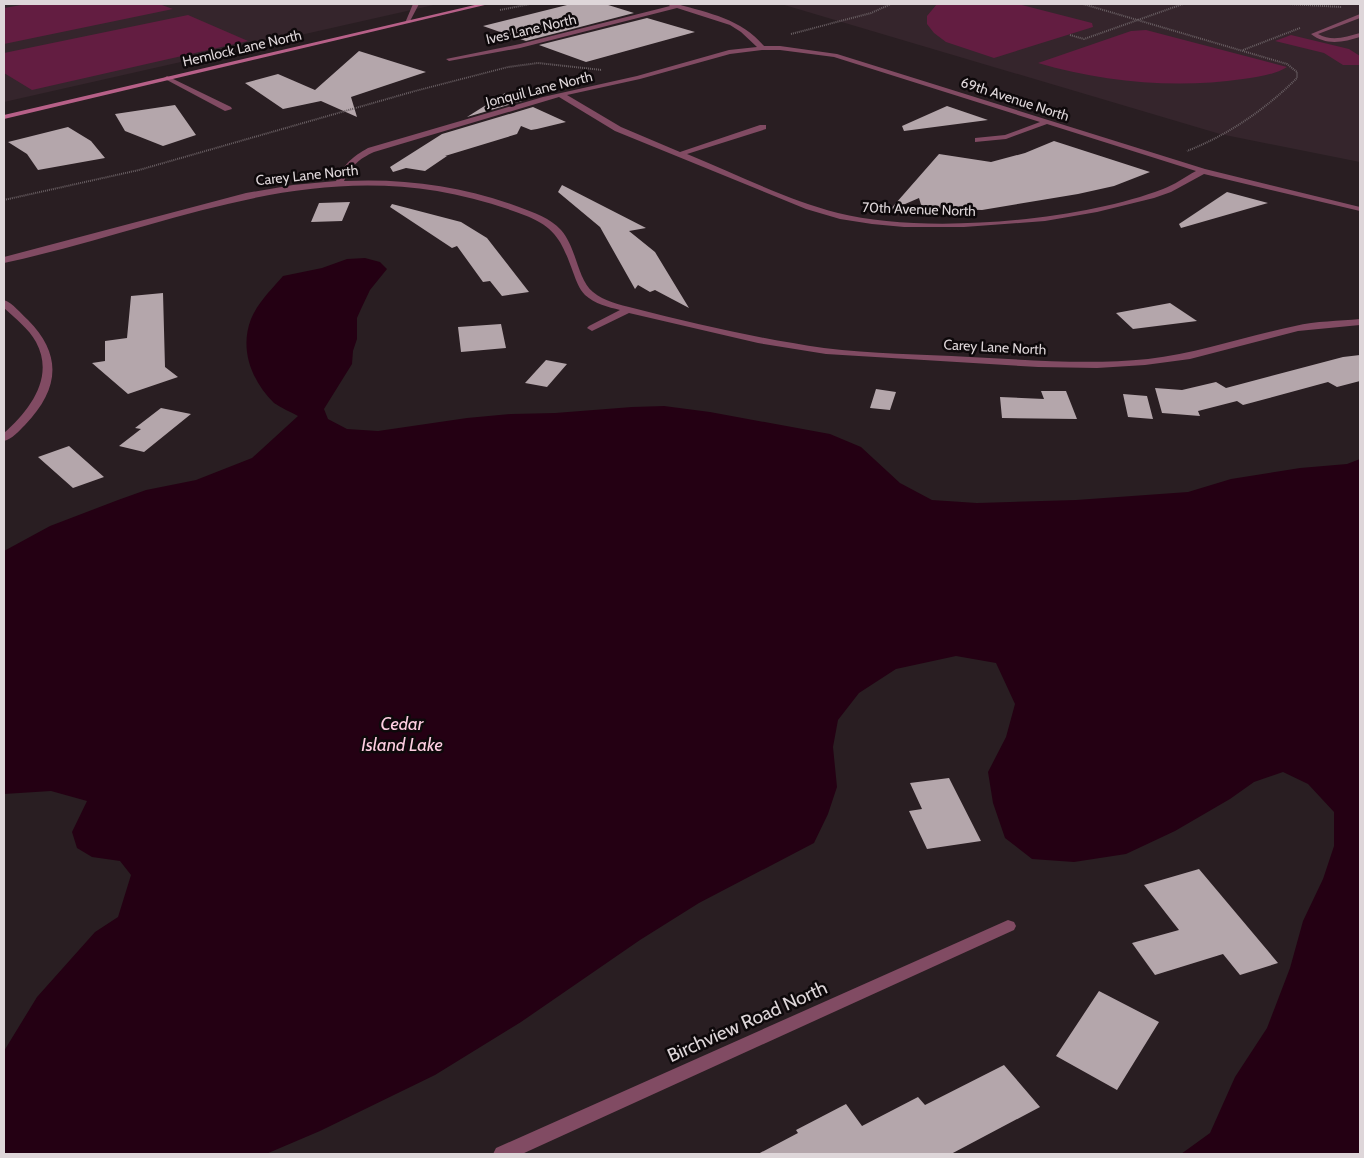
<svg xmlns="http://www.w3.org/2000/svg" width="1364" height="1158" viewBox="0 0 1364 1158" font-family="Cabin,sans-serif">
<style>
.built{fill:#35252c}
.green{fill:#631d41}
.water{fill:#240013}
.building{fill:#b4a6ab}
.lines{fill:none;stroke-linecap:round;stroke-linejoin:round}
.path{stroke:#695f63;stroke-width:2;stroke-dasharray:1 1;stroke-linecap:butt}
.lane{fill:#814b63;fill-rule:evenodd}
.street{fill:#814b63;fill-rule:evenodd}
.secondary{fill:#b76088;fill-rule:evenodd}
.labels{text-anchor:middle;stroke-width:5;stroke-linejoin:round;paint-order:stroke}
.far-street-label{font-size:14px;fill:#ded6d9;stroke:#0e090b}
.water-label{font-size:18px;font-style:italic;fill:#fecee1;stroke:#0e090b}
.near-street-label{font-size:19px;fill:#ded6d9;stroke:#0e090b}
</style>
<rect width="100%" height="100%" fill="#291e22"/>
<path class="built" d="M4 4H438L4 102Z
M781 4H1360V162L1220 134Z"/>
<path class="green" d="M27 4H159L173 9 4 44V8Z
M937 4H1018L1092 23 1093 27 994 58 946 42 934 33 927 24V16Z
M188 15 248 41 32 90 4 73V53Z
M1146 30 1287 67C1274 75 1258 77 1243 79 1175 89 1103 82 1038 63L1131 31Z
M1291 35 1349 49 1360 56V65H1343L1324 53 1275 41Z"/>
<path class="water" d="M365 258 380 262 387 269 370 290 361 309 357 318V339L353 351 352 364 324 409 328 419 347 429 378 431 467 418 511 414 555 413 632 407 664 406 710 412 830 434 861 447 900 483 932 500 977 503 1076 500 1188 492 1231 479 1300 468 1347 464 1360 459V1154H1181L1210 1133 1235 1077 1267 1028 1290 968 1303 921 1323 879 1334 846V812L1308 784 1283 772 1254 782 1230 799 1175 831 1126 854 1074 862 1032 859 1005 838 993 803 988 772 1006 737 1015 704 996 663 956 656 896 669 859 693 838 720 833 747 837 787 828 814 814 843 699 903 640 940 521 1022 435 1075 320 1131 266 1154H4V1051L37 997 95 932 118 917 131 875 120 861 92 857 77 848 72 832 87 801 51 791 4 794V551L50 526 118 500 146 490 196 480 252 458 298 416C291 412 281 408 274 403 252 381 239 350 251 319 258 302 272 289 283 276L322 268 347 259Z"/>
<path class="building" d="M571 4H605L634 13 526 41 483 26Z
M647 18 695 32 586 62 539 45Z
M359 51 426 72 351 97 357 117 321 101 283 109 245 83 278 74 315 90Z
M505 93 522 101 467 117Z
M175 105 196 135 163 146 125 131 115 114Z
M947 106 988 120 904 131 902 126Z
M533 107 566 122 537 129 531 130 521 126 517 134 445 156H447L425 171 406 168 393 172 390 167 442 134Z
M68 127 91 141 105 158 38 170 27 154 8 142Z
M1054 141 1150 172 1114 186 1078 194 982 210 922 208 919 198 889 211 939 154 991 162 1025 153Z
M562 185 646 228 629 231 655 252 689 308 655 290 650 292 638 285 635 289 600 227 558 192Z
M1227 192 1268 203 1181 228 1179 224Z
M350 202 342 221 311 222 319 203Z
M392 204 461 222 487 238 529 292 502 296 490 281 483 282 457 246 452 248 390 207Z
M163 293 165 367 178 377 128 394 92 363 105 361V341L127 338 131 296Z
M1170 303 1197 321 1133 329 1116 313Z
M501 324 506 348 461 352 458 327Z
M1360 355V381L1337 387 1328 382 1243 405 1237 401 1198 411 1200 416 1162 413 1155 388 1182 390 1216 382 1226 388 1343 357Z
M546 360 567 364 547 387 525 383Z
M876 389 896 392 890 410 870 408Z
M1041 391H1066L1077 419 1002 418 1000 397 1044 399Z
M1123 394 1147 396 1153 419 1128 417Z
M161 408 191 414 144 452 119 446 141 429 135 428Z
M69 446 104 477 73 488 38 457Z
M949 778 981 841 927 849 909 811 922 809 910 783Z
M1199 869 1278 963 1240 975 1223 954 1155 975 1132 943 1179 930 1144 885Z
M1099 991 1159 1022 1117 1090 1056 1056Z
M1004 1065 1040 1107 951 1154H758L798 1133 796 1130 846 1104 862 1126 918 1097 925 1105Z"/>
<g class="lines">
<path class="path" d="M1083 4 1287 64 1297 72V78C1266 109 1228 135 1187 151
M1288 4 1342 7
M500 10 530 4
M791 34 871 13 891 4
M1070 35 1084 39 1183 4
M1243 50 1300 28
M4 200 139 170 415 91 508 67 538 63 602 70"/>
<path class="lane" d="M413 4H419L409 23H405Z
M1360 14V18L1318 34C1332 42 1346 37 1360 33V37C1344 42 1326 46 1311 34Z"/>
<path class="street" d="M668 4H677C709 13 741 19 764 46H780L837 54 1205 169 1360 207V211L1204 174 1171 192 1154 198 1097 212 1045 221 964 227H904L872 224 840 219 806 209 615 131 559 97 374 152C359 159 352 165 344 181 404 178 464 186 519 207 535 213 550 218 561 230 577 248 577 279 593 292 604 301 620 305 633 308 696 324 760 339 824 348 872 354 921 354 970 357 1029 360 1089 365 1148 359 1198 353 1246 336 1295 326 1316 321 1339 321 1360 319V325L1298 331 1190 359 1145 365 1097 368 1038 367 826 354 758 343 629 313 592 331 587 328 589 326 620 310C608 307 595 304 585 295 579 289 576 280 573 272 562 242 556 227 524 215 334 142 187 223 4 263V257L246 193 293 185 336 181C344 164 352 157 368 148L543 97 637 76 729 50 757 47 741 32 730 25 677 8 520 48 449 61 446 59 520 44 670 6ZM762 50H780L834 57 1040 122 1005 135 975 138V142L1006 139 1047 124 1196 171C1185 177 1174 185 1163 189 1080 221 925 235 838 213 787 200 736 174 687 154L766 129V125H760L680 152 621 127 567 95 640 79 730 54Z
M167 76 231 107 232 109 225 111 165 79 164 78Z
M4 300C13 303 21 314 28 320 63 355 59 390 25 425 19 431 12 439 4 441V433C30 410 55 377 36 342 29 329 15 318 4 308Z
M1008 920 1014 922 1016 926 1014 930 522 1154H493L496 1148Z"/>
<path class="secondary" d="M479 4H489L4 119V115Z"/>
</g>
<g class="labels">
<g class="far-street-label">
<text transform="translate(531 29) rotate(-13)" y="5">Ives Lane North</text>
<text transform="translate(242 48) rotate(-13)" y="5">Hemlock Lane North</text>
<text transform="translate(539 89) rotate(-14)" y="5">Jonquil Lane North</text>
<text transform="translate(1015 99) rotate(18)" y="5">69th Avenue North</text>
<text transform="translate(307 175) rotate(-6)" y="5">Carey Lane North</text>
<text transform="translate(919 209) rotate(2)" y="5">70th Avenue North</text>
<text transform="translate(995 347) rotate(3)" y="5">Carey Lane North</text>
</g>
<g class="water-label">
<text x="402" y="730">Cedar<tspan x="402" dy="21">Island Lake</tspan></text>
</g>
<g class="near-street-label">
<text transform="translate(747 1021) rotate(-24)" y="7">Birchview Road North</text>
</g>
</g>
<rect width="1364" height="1158" fill="none" stroke="#ded6d9" stroke-width="10"/>
</svg>
